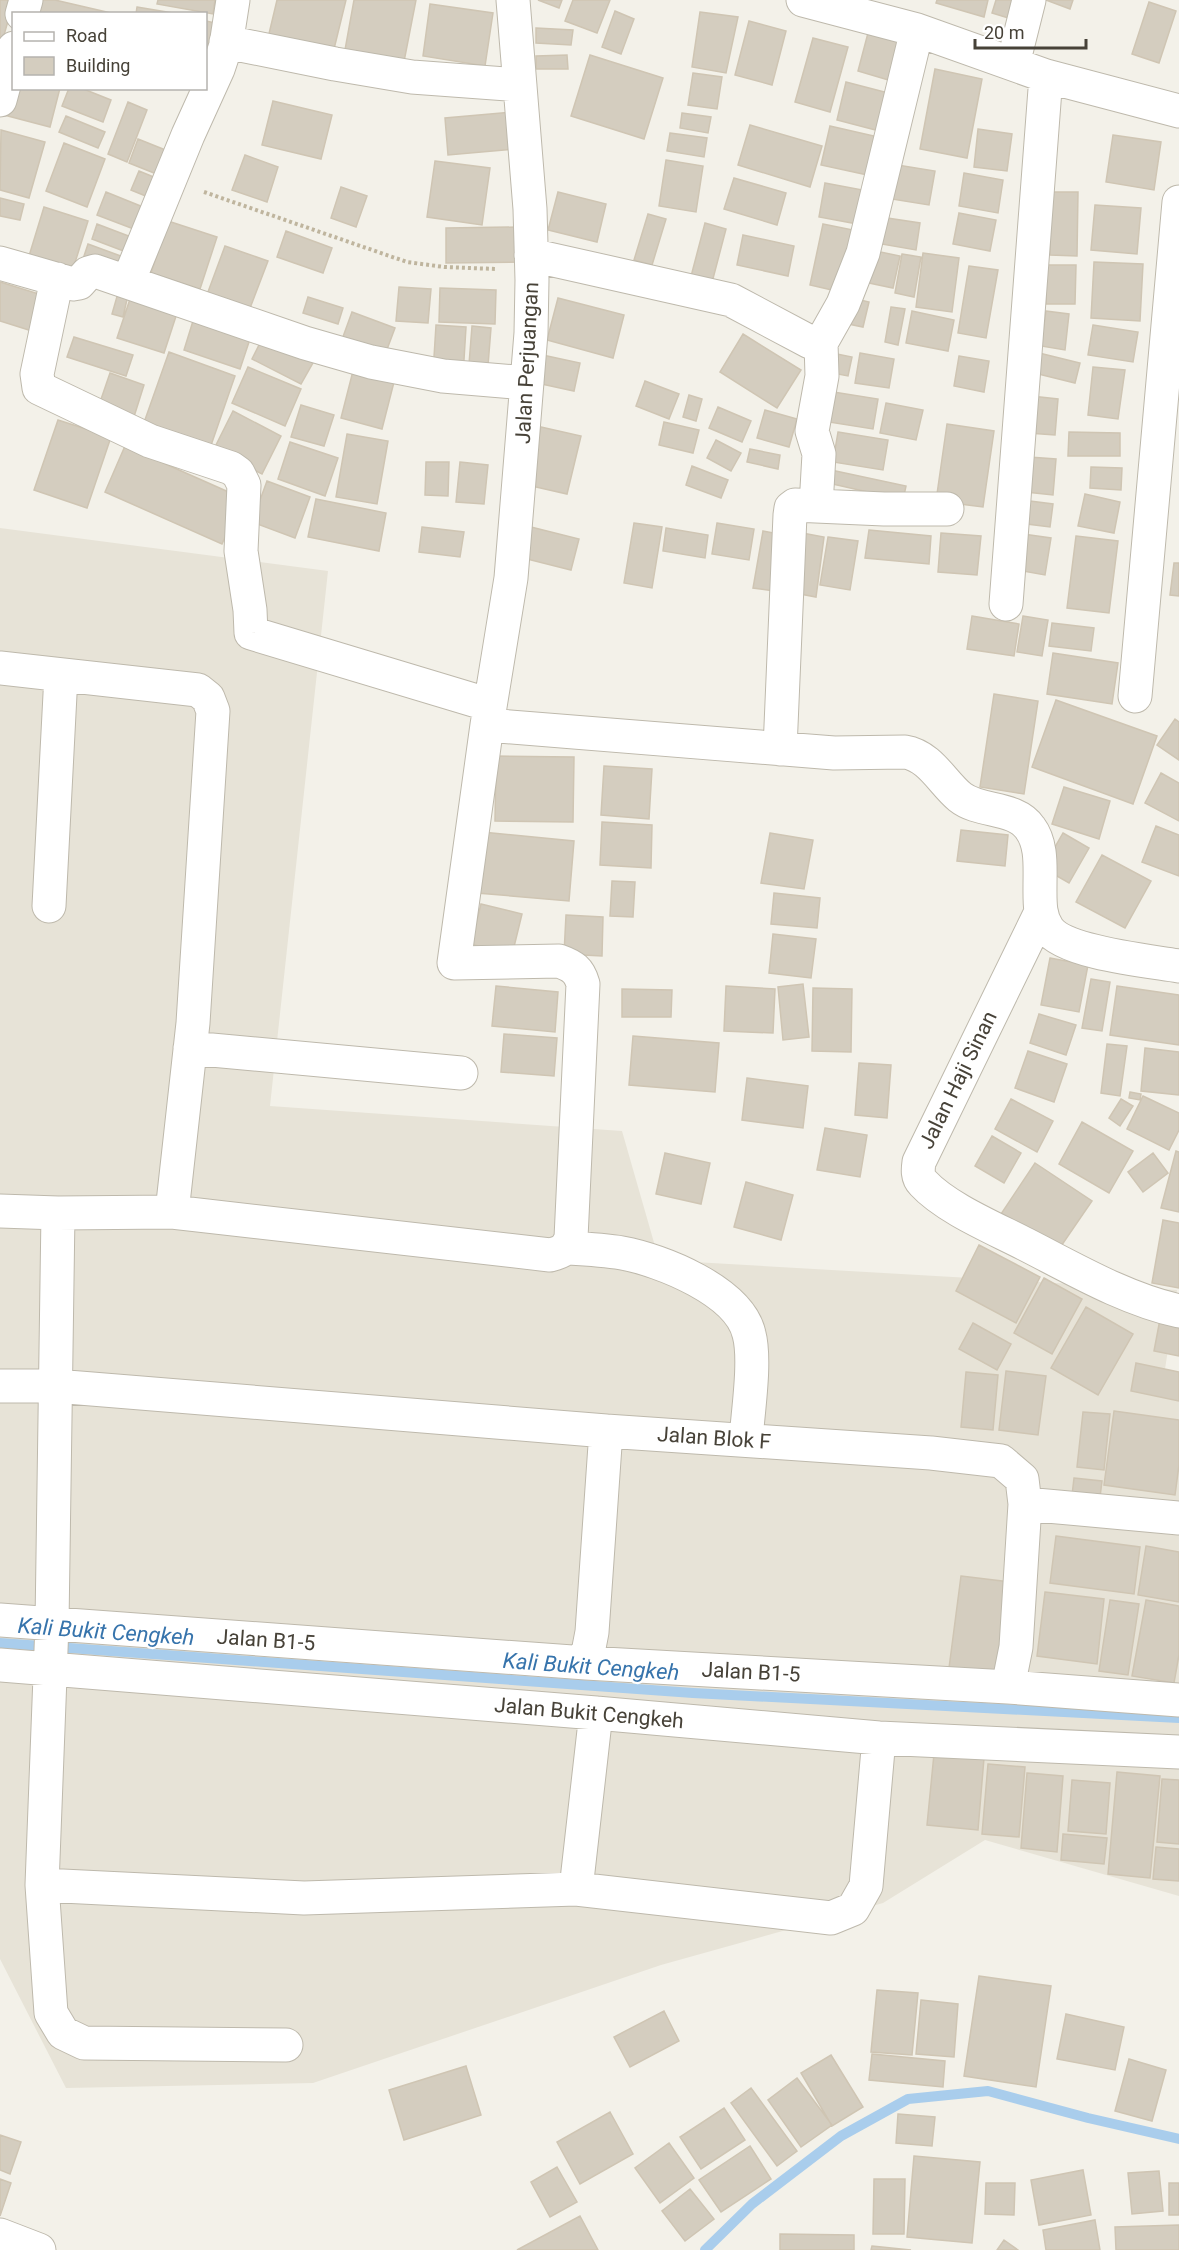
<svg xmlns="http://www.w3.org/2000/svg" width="1179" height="2250" viewBox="0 0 1179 2250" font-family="Roboto,sans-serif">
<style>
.residential{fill:#e7e3d7}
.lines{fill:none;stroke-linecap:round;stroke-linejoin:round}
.stream{stroke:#a9cdec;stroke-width:10}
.building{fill:#d4cdbf;stroke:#cfc5b3;stroke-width:1.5}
.minor-casing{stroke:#beb9ac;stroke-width:35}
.path{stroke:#bfb59e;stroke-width:4;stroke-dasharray:3 3;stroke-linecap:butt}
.minor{stroke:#fff;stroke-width:33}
.labels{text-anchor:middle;stroke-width:4.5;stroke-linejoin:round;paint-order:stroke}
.street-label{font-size:21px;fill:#474238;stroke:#fff}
.water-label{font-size:22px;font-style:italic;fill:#3774ac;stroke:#fff}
</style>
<rect width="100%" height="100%" fill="#f3f1e9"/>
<path class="residential" d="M0 528 328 571 270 1106 622 1131 659 1260 1177 1290 1162 1389 1179 1391V1896L985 1840 883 1903 661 1965 313 2083 66 2088 0 1959Z"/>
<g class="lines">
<path class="stream" d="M0 1643 693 1693 1179 1718
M705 2250 752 2204 841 2136 908 2099 988 2091 1088 2118 1179 2139"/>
</g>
<path class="building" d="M0 0H14L0 49Z
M40 0H55L111 13 37 14Z
M158 0H215L213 14 157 4Z
M277 0H346L333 53 268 38Z
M354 0H416L402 72 343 61Z
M538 0H562L559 8Z
M573 0H610L597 33 565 21Z
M937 0H988L984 17 936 3Z
M996 0H1021L1015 20 992 13Z
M1046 0H1073L1070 9Z
M1149 2 1176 11 1159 63 1132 54Z
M430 4 493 13 485 66 423 56Z
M137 7 179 14H136Z
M615 11 634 19 621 54 602 47Z
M700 12 738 17 726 73 692 67Z
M206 21 220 24 217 47 206 45Z
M749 21 786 31 772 85 735 75Z
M536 28 573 30 571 45 536 43Z
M868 33 913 46 902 84 858 71Z
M813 38 848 47 830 112 795 102Z
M567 55 568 69H536V56Z
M590 55 663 78 644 139 571 116Z
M935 69 982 79 967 158 920 149Z
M693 73 722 77 717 109 688 105Z
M846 82 900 96 891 134 837 120Z
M14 88H60L50 127 0 114Z
M69 88H81L111 100 103 122 62 106Z
M273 101 332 115 321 159 262 145Z
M128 102 147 110 127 162 108 154Z
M512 112 515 149 448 155 445 118Z
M682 113 711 117 708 133 680 128Z
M66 116 105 132 98 148 59 132Z
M750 125 822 146 810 187 738 165Z
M830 126 887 139 877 177 821 165Z
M978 129 1012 134 1007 171 974 167Z
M1 130 45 142 29 198 0 190Z
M670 133 707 138 704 157 667 151Z
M1113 135 1161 142 1154 190 1106 182Z
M138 139 173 153 164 177 129 163Z
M64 143 105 159 87 207 46 191Z
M245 155 278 167 267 202 232 190Z
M666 160 703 166 696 212 659 206Z
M435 161 490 168 482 225 427 217Z
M885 163 935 171 929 205 879 197Z
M139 171 161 180 153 199 131 190Z
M964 173 1003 180 998 213 959 206Z
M734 178 786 193 777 225 724 209Z
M825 183 868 191 863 225 819 217Z
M341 187 367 196 356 227 331 218Z
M106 192 148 209 139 231 97 215Z
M558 192 606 204 597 242 548 230Z
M1051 192H1078L1077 256 1050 255Z
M0 198 24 204 20 220 0 216Z
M1095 205 1141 208 1137 254 1091 250Z
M44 207 88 221 73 269 29 256Z
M959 213 996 220 990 251 953 244Z
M648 214 666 219 652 265 634 260Z
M874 216 920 223 916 250 870 242Z
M168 221 217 237 200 289 151 273Z
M705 223 726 229 710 290 689 284Z
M97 224 139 240 134 255 92 239Z
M823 224 858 231 845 293 810 285Z
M519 227 520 262 446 263V228Z
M286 231 332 248 323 273 277 257Z
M743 235 794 246 788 276 737 265Z
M88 244 129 259 121 280 81 265Z
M225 246 268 261 247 316 205 300Z
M866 249 900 256 893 288 859 281Z
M923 253 959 258 952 312 916 307Z
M902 254 921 257 914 297 895 293Z
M1094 262 1143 264 1140 321 1091 318Z
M1046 265H1076L1075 304H1046Z
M969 266 998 270 986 338 958 333Z
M0 282 42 295 32 331 0 321Z
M399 287 431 289 428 323 396 321Z
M440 288 496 290 495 324 439 322Z
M118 293 128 295 123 317 112 314Z
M132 293 179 307 164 353 117 338Z
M308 297 343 308 338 324 303 313Z
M558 298 624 315 613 358 547 340Z
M852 298 869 302 863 327 843 323Z
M891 307 905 309 898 345 885 342Z
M912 311 954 320 948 351 906 343Z
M1046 311 1069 314 1065 350 1041 346Z
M352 312 395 328 383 360 340 345Z
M193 321 250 339 240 369 184 350Z
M436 325 466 327 463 376 433 373Z
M1093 325 1138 332 1133 362 1088 355Z
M472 326 491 328 487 378 468 377Z
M743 334 801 370 777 408 720 372Z
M264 335 314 361 301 384 252 359Z
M74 337 133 355 126 376 67 357Z
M1031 351 1080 363 1075 383 1026 371Z
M169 352 235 376 208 454 141 431Z
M832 353 852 357 848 376 827 372Z
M860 353 894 359 889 388 855 383Z
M538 354 580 363 574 391 532 382Z
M959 356 989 361 984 392 954 386Z
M248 367 301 389 285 426 232 403Z
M1093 367 1125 370 1118 419 1088 415Z
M353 371 394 382 382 429 341 418Z
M110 373 144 385 132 423 97 411Z
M645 381 679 394 669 419 636 406Z
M821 390 878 399 873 429 816 420Z
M689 395 702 399 696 421 683 417Z
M1031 396 1058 399 1055 435 1028 433Z
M886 403 923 410 916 440 880 433Z
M301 405 334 415 324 446 291 437Z
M718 407 751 421 742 442 709 428Z
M765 410 797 419 789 447 757 438Z
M233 411 281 436 262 474 214 449Z
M58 420 111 437 87 508 34 490Z
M664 422 699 430 693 453 659 445Z
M947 424 994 431 983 507 936 501Z
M541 427 581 436 567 494 527 485Z
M838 432 888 440 883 470 833 462Z
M1069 432 1120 433V456H1068Z
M347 434 388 441 377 504 336 497Z
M716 440 741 453 731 471 707 458Z
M290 442 338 458 325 496 278 479Z
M125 446 242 498 222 544 105 492Z
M750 449 780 455 778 469 747 462Z
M1029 457 1056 459 1053 495 1026 492Z
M426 462H449L448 496 425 495Z
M460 462 488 465 484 504 456 502Z
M692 466 728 480 721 498 686 485Z
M1091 467 1122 468 1121 490 1090 488Z
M831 470 906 486 903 500 828 483Z
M267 481 310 497 295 538 252 522Z
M1085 494 1120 502 1114 533 1078 526Z
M316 499 386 513 379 551 308 537Z
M1030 501 1053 504 1050 527 1027 524Z
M634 523 662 527 652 588 624 583Z
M717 523 754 529 749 560 712 554Z
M422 527 464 532 460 557 419 552Z
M531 527 579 539 571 570 523 558Z
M666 528 708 535 705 558 663 551Z
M869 530 931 536 929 564 865 558Z
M763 531 784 535 774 591 753 588Z
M797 532 824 537 816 597 789 592Z
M941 533 981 536 977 575 938 572Z
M1023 534 1051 538 1045 575 1017 570Z
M1076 536 1118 541 1109 613 1067 608Z
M828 537 858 541 850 590 820 585Z
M1174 563H1179V596L1170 595Z
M972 616 1019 624 1014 656 967 649Z
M1023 616 1048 620 1042 656 1017 652Z
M1052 623 1094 628 1091 651 1049 646Z
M1053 653 1118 663 1112 704 1047 694Z
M994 694 1038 701 1024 794 980 787Z
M1056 700 1157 736 1133 804 1032 767Z
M1175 719 1179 722V760L1157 745Z
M496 756 574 757 573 822 495 821Z
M604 766 652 769 649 819 601 815Z
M1161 773 1179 783V821L1145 803Z
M1064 787 1110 801 1099 839 1052 824Z
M602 822 652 825 651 868 600 865Z
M1156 826 1179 835V876L1142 862Z
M961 830 1008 835 1005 866 957 861Z
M482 832 574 841 569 901 477 893Z
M770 833 813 840 804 889 761 883Z
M1063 833 1089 848 1069 883 1043 868Z
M1102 855 1151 881 1125 928 1076 902Z
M612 881 635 882 633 917 610 916Z
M774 893 820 898 817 928 771 924Z
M481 904 522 914 512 955 471 944Z
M566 915 603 917 602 956 564 954Z
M773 934 816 939 811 978 769 973Z
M1050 958 1088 965 1079 1012 1041 1005Z
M1091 979 1110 982 1102 1031 1082 1028Z
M803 984 809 1037 783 1040 778 987Z
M496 986 558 992 555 1032 492 1026Z
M726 986 775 989 773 1033 724 1031Z
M1117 986 1179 995V1045L1110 1035Z
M813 988 852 989 851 1052 812 1051Z
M622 989 672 990 671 1017H622Z
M1039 1014 1076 1025 1066 1055 1030 1043Z
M504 1034 557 1038 554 1076 501 1072Z
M633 1036 719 1043 715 1092 629 1085Z
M1107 1044 1127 1046 1120 1096 1101 1093Z
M1145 1048 1179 1052V1095L1141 1091Z
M1028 1051 1067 1064 1054 1102 1015 1088Z
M859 1063 891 1065 887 1118 855 1115Z
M747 1078 808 1086 803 1128 742 1120Z
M1130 1092 1141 1094 1140 1100 1129 1098Z
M1143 1096 1179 1113V1130L1169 1150 1127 1129Z
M1011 1099 1053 1121 1037 1152 995 1129Z
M1121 1099 1133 1106 1120 1126 1109 1118Z
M1082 1122 1133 1151 1109 1193 1059 1164Z
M825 1128 867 1135 860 1177 817 1170Z
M992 1136 1021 1153 1004 1183 975 1166Z
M1176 1151 1179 1152V1212L1161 1208Z
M665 1153 710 1163 701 1204 656 1194Z
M1153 1153 1168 1173 1143 1192 1128 1172Z
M1035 1163 1092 1201 1055 1255 999 1217Z
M746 1182 793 1195 781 1240 734 1227Z
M1163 1220 1179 1223V1288L1152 1283Z
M979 1245 1040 1277 1016 1323 956 1291Z
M1044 1278 1082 1299 1052 1354 1014 1333Z
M1086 1307 1133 1334 1098 1395 1051 1368Z
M1161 1314 1179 1318V1356L1154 1351Z
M973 1323 1011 1344 997 1370 959 1349Z
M1136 1363 1179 1372V1401L1131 1391Z
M1006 1371 1046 1376 1038 1435 999 1430Z
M966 1372 998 1375 993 1430 961 1427Z
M1114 1411 1179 1420V1465L1175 1495 1104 1485Z
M1083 1412 1110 1414 1104 1470 1077 1467Z
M1074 1478 1102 1481 1099 1505 1071 1504Z
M1056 1536 1140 1547 1134 1594 1050 1583Z
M1146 1546 1179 1552V1602L1138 1595Z
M961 1576 1010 1582 998 1675 949 1668Z
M1045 1592 1104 1599 1097 1664 1037 1656Z
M1110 1600 1139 1604 1128 1675 1099 1671Z
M1146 1600 1179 1606V1655L1174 1683 1132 1676Z
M934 1754 984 1758 978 1830 927 1825Z
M988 1764 1025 1767 1019 1837 982 1834Z
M1117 1772 1160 1776 1150 1878 1108 1874Z
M1027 1773 1063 1776 1057 1852 1021 1848Z
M1162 1779 1179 1780V1844L1157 1842Z
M1072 1780 1110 1783 1106 1834 1068 1831Z
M1063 1834 1107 1838 1104 1864 1061 1860Z
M1156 1847 1179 1849V1881L1153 1879Z
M979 1976 1051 1986 1036 2087 964 2076Z
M877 1990 918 1993 912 2055 871 2052Z
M921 2000 958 2004 954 2057 916 2054Z
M664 2011 679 2041 630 2067 614 2037Z
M1066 2014 1124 2027 1115 2070 1057 2059Z
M872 2054 945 2061 943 2087 869 2080Z
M831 2055 863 2107 832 2126 801 2073Z
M1129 2059 1166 2070 1152 2121 1115 2111Z
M466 2066 481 2115 404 2140 389 2090Z
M797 2078 832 2125 801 2147 768 2100Z
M751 2088 797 2151 777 2166 731 2103Z
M724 2108 745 2140 701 2169 680 2137Z
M610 2112 633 2154 580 2184 557 2142Z
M898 2114 935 2117 932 2146 896 2143Z
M0 2135 21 2142 10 2174 0 2170Z
M669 2143 694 2178 660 2203 635 2168Z
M750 2146 771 2179 721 2212 699 2180Z
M914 2156 980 2162 972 2243 907 2237Z
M557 2167 577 2202 550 2217 531 2182Z
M1083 2170 1091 2215 1039 2225 1031 2180Z
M1159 2171 1163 2211 1132 2214 1128 2173Z
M0 2179 11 2183 0 2216Z
M874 2179H905L904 2234H873Z
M986 2183H1015L1014 2215 985 2214Z
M1169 2183H1179V2215H1169Z
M690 2189 714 2219 685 2241 662 2211Z
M580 2216 598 2250H517Z
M1095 2220 1100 2250H1046L1043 2230Z
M1179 2225V2250H1116L1115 2227Z
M780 2234 854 2235V2250H780Z
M1004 2240 1018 2250H997Z
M872 2246 911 2250H871Z"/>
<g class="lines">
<g class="minor-casing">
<path id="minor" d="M803 0 917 30 1046 76 1179 111
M22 14 26 0
M226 42 335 64 412 77 520 85
M1013 64 1029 0
M0 100 14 48
M531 255 731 300 810 342 821 343
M0 263 73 284 79 283 88 273 95 271 305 343 371 362 443 376 527 383
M57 279 37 374 39 388 150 441 231 468 238 473 244 485 241 551 250 610 251 633 490 705
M128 282 188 135 218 69 226 45 233 0
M816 506 884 509H947
M1006 604 1046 76
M0 668 198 690 208 698 213 711 193 1023 172 1212
M1135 696 1179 202
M487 725 834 753 905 752C930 756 942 782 960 797 980 813 1015 806 1030 828 1042 844 1040 866 1040 885 1040 901 1039 916 1048 929 1065 953 1150 961 1179 966
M780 749 790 515 791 508 795 505 816 506 819 454 812 431 822 376 821 343 843 304 863 253 917 30
M49 906 61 675
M1040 914 919 1162C918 1169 917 1177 923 1183 946 1208 994 1228 1025 1244 1074 1269 1125 1299 1179 1311
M190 1048 461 1073
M0 1211 58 1213 172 1212 550 1255C562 1252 566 1250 571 1238L583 984C579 970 573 966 559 961L454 963 487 725 511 578 531 333 532 280 530 209 513 0
M58 1213 52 1624 42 1885 51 2013 63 2033 84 2043 286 2045
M567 1248C585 1249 604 1250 622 1253 661 1260 739 1291 749 1334 756 1360 748 1411 746 1439
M0 1386H55L606 1431
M1025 1504 1179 1518
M0 1620 586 1663 1008 1687 1179 1700
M586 1663 592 1632 606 1431 931 1453 1001 1461 1022 1479 1025 1504 1016 1647 1008 1687
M0 1665 596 1713 879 1738 1179 1752
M42 1885 304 1898 576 1889 831 1918 853 1909 866 1886 879 1738
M576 1889 596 1713
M0 2235 39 2250"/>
</g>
<path class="path" d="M204 192 407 262 444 267 496 269"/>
<use href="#minor" class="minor"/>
</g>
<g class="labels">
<g class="street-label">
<text transform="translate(527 363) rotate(-87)" y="7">Jalan Perjuangan</text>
<text transform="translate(958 1080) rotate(-64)" y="7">Jalan Haji Sinan</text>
<text transform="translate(714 1438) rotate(4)" y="7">Jalan Blok F</text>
<text transform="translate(266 1640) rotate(4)" y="7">Jalan B1-5</text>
<text transform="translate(751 1672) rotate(3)" y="7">Jalan B1-5</text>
<text transform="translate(589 1713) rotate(5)" y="7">Jalan Bukit Cengkeh</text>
</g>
<g class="water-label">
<text transform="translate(106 1631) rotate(4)" y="8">Kali Bukit Cengkeh</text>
<text transform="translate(591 1666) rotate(4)" y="8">Kali Bukit Cengkeh</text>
</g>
</g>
<rect x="12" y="12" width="195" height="78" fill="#ffffff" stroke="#b5b3af" stroke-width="1.5"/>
<rect x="24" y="32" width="30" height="9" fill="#ffffff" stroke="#b5b3af" stroke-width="1.5"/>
<text x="66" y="42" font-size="18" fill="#474238">Road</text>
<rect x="24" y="57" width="30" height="18" fill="#d4cdbf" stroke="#b5b3af" stroke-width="1.5"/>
<text x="66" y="72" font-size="18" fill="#474238">Building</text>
<path d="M975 39v9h111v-9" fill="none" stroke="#474238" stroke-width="3"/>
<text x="984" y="39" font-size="18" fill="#474238" stroke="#ffffff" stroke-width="4.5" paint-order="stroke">20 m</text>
</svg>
